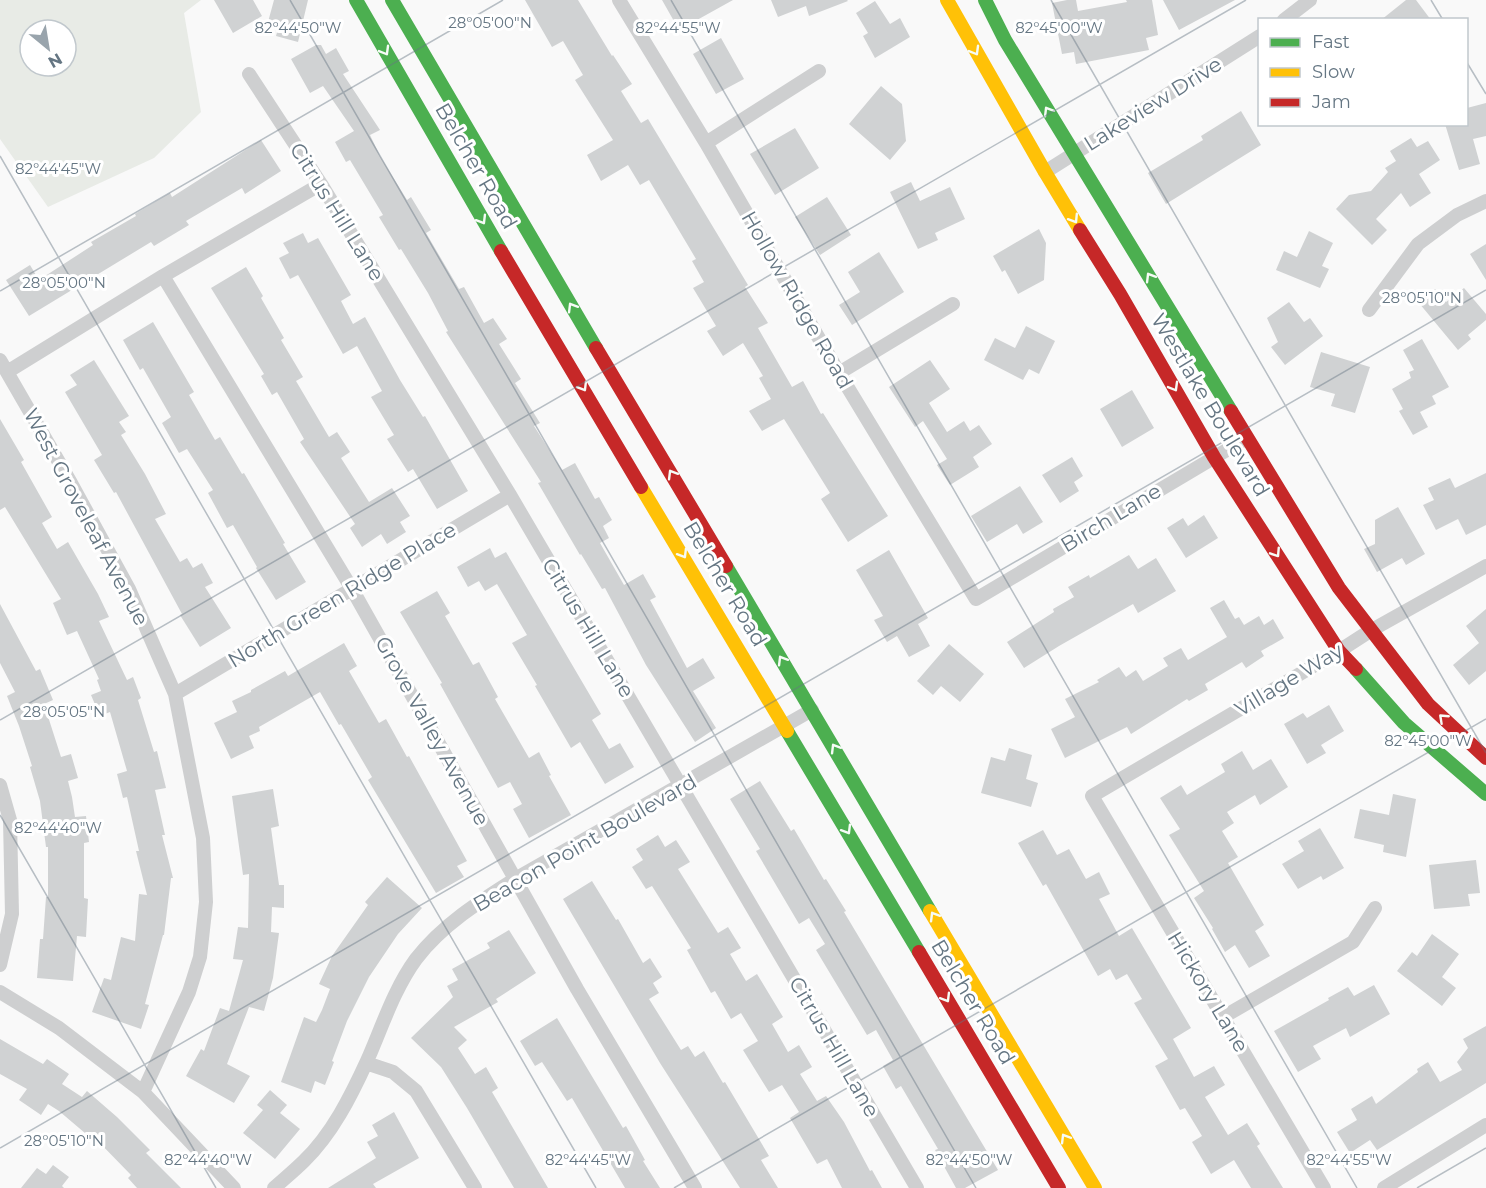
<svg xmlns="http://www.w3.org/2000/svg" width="1486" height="1188" viewBox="0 0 1486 1188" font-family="Montserrat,sans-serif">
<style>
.green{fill:#e8ebe6;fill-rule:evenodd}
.building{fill:#d0d2d3}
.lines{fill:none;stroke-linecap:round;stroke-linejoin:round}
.street{stroke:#cecfd0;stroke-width:14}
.fast{stroke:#4caf50;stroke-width:14}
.slow{stroke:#ffc107;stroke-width:14}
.jam{stroke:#c62828;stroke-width:14}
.oneway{stroke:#f6fbf6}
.ticks{fill:none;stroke:#657683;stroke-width:1.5;stroke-opacity:0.45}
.labels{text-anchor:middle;stroke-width:6;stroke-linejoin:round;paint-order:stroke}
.street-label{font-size:21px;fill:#657683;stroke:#fff}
.ticks-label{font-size:15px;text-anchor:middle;fill:#657683;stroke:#fff;stroke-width:6;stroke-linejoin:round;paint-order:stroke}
</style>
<rect width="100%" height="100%" fill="#f9f9f9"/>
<path class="green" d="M0 0H201L184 13 201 112 154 158 48 207 0 139ZM30 30H66V66H30Z"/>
<path class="building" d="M214 0H253L262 16 233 33Z
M274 0H308L298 42 276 36 279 25 268 22Z
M525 0H578L612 56 613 55 632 84 621 91 641 123 648 119 748 285 745 287 768 323 758 328 792 387 803 381 821 414 823 413 888 516 848 542 821 499 830 493 784 419 762 431 749 411 771 399 759 378 763 376 743 343 723 356 707 331 716 326 693 288 704 282 692 261 696 259 649 180 640 185 628 165 601 181 587 155 613 140 575 80 583 75 563 41 552 47Z
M662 0H733L679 30Z
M771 0H847L848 1 809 16 806 6 778 17Z
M1067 0H1076L1078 11 1127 2 1126 0H1152L1158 35 1146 38 1149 50 1076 64 1074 52 1062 54 1052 3Z
M1163 0H1235L1179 30Z
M1406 0H1416L1431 20H1381Z
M875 1 890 24 900 18 910 37 875 58 863 36 868 33 856 13Z
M721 38 744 79 716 94 693 54Z
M316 45H321L326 54 336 48 349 71 343 74 380 130 370 135 380 156 407 200 411 197 431 230 426 233 459 289 464 287 484 323 493 318 507 339 499 344 521 379 515 383 540 423 534 426 562 470 575 463 595 499 599 497 612 520 603 526 609 538 600 543 624 585 643 574 656 597 650 600 687 668 703 658 715 678 693 691 716 728 695 742 646 665 605 588 602 589 581 554 580 555 538 483 541 482 446 332 448 331 428 293 401 249 399 250 379 217 383 215 350 160 346 162 335 142 354 131 323 86 310 93 291 59Z
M881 86 902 104 906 141 890 160 849 124Z
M1486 103V136L1473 139 1480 164 1459 170 1445 124H1467V108Z
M1241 111 1261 145 1166 204 1148 173 1203 140 1201 136Z
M795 128 819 168 775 195 750 154Z
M1411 138 1417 147 1428 141 1440 160 1419 174 1431 193 1410 207 1401 193 1376 219 1387 230 1372 245 1336 209 1349 195 1371 191 1388 172 1385 168 1396 161 1390 151Z
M261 140 281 171 245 194 242 188 186 221 189 225 154 246 151 242 29 316 6 280 30 265 39 280 93 245 91 242 136 216 135 214 170 193 172 197Z
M911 182 920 201 950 187 965 219 935 233 938 240 918 249 890 192Z
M827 197 851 235 820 255 795 217Z
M1039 229 1046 243 1044 280 1018 294 1005 270 1002 272 993 256Z
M1309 231 1333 243 1322 266 1329 269 1320 288 1276 270 1284 251 1297 257Z
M303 233 308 243 318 238 351 295 341 301 353 324 365 317 400 380 423 417 425 416 468 491 437 509 413 469 408 472 387 439 394 435 371 397 382 391 357 346 343 354 298 275 290 279 279 258 289 253 283 243Z
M1486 244V280L1470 254Z
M879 252 904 292 852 325 839 305 860 292 848 272Z
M246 267 263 296 261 298 284 338 281 340 303 377 296 381 329 437 337 432 350 452 341 458 369 502 392 488 410 516 400 522 406 532 387 544 381 534 362 547 350 528 355 524 300 442 304 439 277 392 272 395 261 376 264 374 211 288Z
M1464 288 1486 314V320L1468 335 1471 339 1458 350 1419 303 1435 289 1446 302Z
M1289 302 1304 322 1310 318 1323 336 1285 365 1271 347 1278 342 1267 318Z
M153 322 194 392 189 395 215 440 220 437 242 474 244 473 285 543 283 544 306 582 276 600 256 568 257 567 233 525 227 528 208 493 213 490 187 449 179 453 162 423 171 417 143 368 140 370 123 340Z
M1026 326 1055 341 1039 374 1029 369 1023 380 984 360 995 338 1015 348Z
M1422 339 1449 387 1432 396 1436 404 1420 412 1428 427 1413 435 1399 411 1403 409 1392 389 1411 378 1409 372 1414 370 1403 350Z
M1321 352 1370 367 1355 413 1331 406 1335 394 1310 387Z
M94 360 129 416 119 422 126 432 121 435 145 474 166 514 155 519 180 562 187 558 193 568 202 563 213 583 205 587 231 628 200 647 180 615 182 614 116 492 114 493 94 460 102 455 65 392 77 385 70 375Z
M930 360 950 389 929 403 947 432 964 421 970 431 979 425 992 444 973 457 979 467 950 485 937 465 947 459 923 421 915 427 889 387Z
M1132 390 1154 428 1122 447 1100 409Z
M0 419 24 460 21 462 52 517 42 523 57 549 68 542 98 594 109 617 99 621 127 680 133 677 141 698 138 700 154 752 157 751 166 788 155 790 165 835H162L173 878H171L164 935H163L145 1004 149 1005 141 1029 92 1012 104 978 111 980 121 937 135 941 139 894 147 895 136 851H139L127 797 123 798 117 774 127 771 110 712 100 716 91 695 101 691 97 680 99 679 77 631 67 635 53 603 61 599 5 507 0 510Z
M1072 457 1083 476 1074 482 1079 491 1060 503 1042 475Z
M1486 473V525L1466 535 1458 519 1436 530 1423 505 1434 500 1428 488 1450 478 1455 488Z
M1020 486 1043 522 1023 534 1017 524 987 542 971 516Z
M1398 507 1425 554 1406 565 1402 558 1377 572 1364 549 1375 544V520Z
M1204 515 1218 538 1186 558 1167 528 1183 518 1188 526Z
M490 548 495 558 506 552 601 714 592 720 609 749 620 743 634 767 605 784 580 742 571 748 535 686 537 685 512 643 527 635 497 584 485 591 479 581 468 587 457 567Z
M889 550 928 618 918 624 930 646 909 657 897 636 887 642 874 620 883 616 856 570Z
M1129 555 1138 569 1156 558 1176 591 1138 613 1133 604 1059 646 1024 668 1007 642 1054 612 1053 609 1074 597 1068 587 1089 575 1090 578Z
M437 591 450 613 445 616 473 665 479 662 498 697 495 699 529 758 539 752 551 775 549 776 571 815 529 838 513 809 522 804 510 782 498 788 440 684 442 683 400 612Z
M1224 600 1235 619 1239 617 1244 625 1259 616 1264 625 1273 619 1284 638 1261 651 1264 656 1246 668 1242 662 1205 684 1208 690 1189 701 1187 699 1131 734 1127 727 1065 758 1051 729 1075 717 1065 699 1099 682 1097 680 1119 667 1126 677 1136 670 1143 681 1168 666 1163 658 1181 648 1188 660 1227 637 1210 608Z
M0 604 36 671 40 669 53 700 44 704 61 757 71 754 78 778 68 781 72 797 75 817 86 816 89 842 84 843V898L88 899 86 937 77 936 73 981 37 978 40 939H43L46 897H48V847H46L40 801 30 767 32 766 19 726 7 696 15 692 0 663Z
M1486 609V671L1469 685 1453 665 1479 643 1466 626Z
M344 643 357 666 349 671 379 723 386 719 407 757 409 756 467 861 457 866 464 877 436 893 368 780 372 777 341 724 339 725 320 692 259 727 260 731 249 736 254 748 231 759 214 723 237 712 232 701 251 692V690L285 671 288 676Z
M949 644 984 674 960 702 941 686 933 695 917 681Z
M1329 705 1344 731 1321 745 1326 753 1307 764 1284 724 1303 713 1307 718Z
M1009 748 1032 755 1026 779 1038 783 1031 807 981 793 991 757 1005 761Z
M1242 751 1253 770 1271 759 1288 787 1260 805 1255 795 1227 812 1234 823 1222 831 1238 857 1228 863 1264 925 1255 931 1270 956 1249 968 1235 945 1225 952 1212 929 1213 928 1194 898 1204 891 1169 835 1180 829 1160 798 1181 785 1187 795 1225 772 1221 764Z
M760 781 791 831 794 829 824 880 826 879 846 911 844 912 998 1170 965 1188H956L935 1150 938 1149 901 1086 896 1089 883 1066 893 1060 876 1030 867 1035 816 950 825 944 809 918 799 924 756 851 760 849 730 799Z
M273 789 279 826 271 828 279 885H284V908L272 907 271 932 279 933 273 978 264 1011 249 1007 227 1064 250 1076 234 1103 186 1076 201 1049 204 1051 220 1008 229 1011 243 960 233 959 238 927 248 928 249 874 243 875 232 796Z
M1393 794 1416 799 1406 857 1383 852 1384 845 1354 838 1360 809 1389 815Z
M1320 828 1344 868 1323 880 1321 876 1298 889 1282 864 1304 851 1298 841Z
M1043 830 1057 855 1069 849 1086 879 1099 872 1110 894 1099 899 1119 936 1132 928 1191 1028 1173 1039 1194 1077 1214 1066 1225 1085 1205 1097 1228 1135 1247 1123 1260 1144 1257 1146 1283 1188H1251L1234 1160 1211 1174 1192 1142 1202 1136 1185 1108 1180 1110 1155 1066 1168 1059 1134 1003 1142 999 1127 974 1116 980 1110 969 1098 976 1046 884 1043 886 1018 843Z
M658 835 665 847 676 840 690 862 678 869 718 933 728 927 741 948 730 954 746 981 757 974 783 1017 772 1024 788 1052 799 1045 812 1067 800 1074 817 1101 826 1096 844 1122 870 1171 872 1170 882 1188H842L827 1159 817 1164 790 1118 799 1112 782 1085 769 1092 743 1050 758 1041 741 1013 731 1019 715 991 711 993 687 950 691 948 652 886 646 889 632 867 643 860 636 849Z
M1476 860 1480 893 1468 894 1470 906 1434 909 1429 865Z
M387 877 422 908 398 934 369 977 347 1021 332 1061 334 1062 325 1085 315 1081 311 1093 281 1082 304 1017 316 1022 322 1010 330 989 319 984 332 956 368 905 365 902Z
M592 881 616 920 618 919 643 963 650 958 662 977 653 983 659 993 649 999 681 1050 688 1046 695 1057 704 1051 723 1083 725 1082 769 1156 761 1160 778 1188H740L660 1063 563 899Z
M509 930 536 973 496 999 498 1002 454 1027 467 1040 458 1048 475 1074 486 1067 498 1088 492 1092 548 1188H514L467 1108 441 1067 411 1038 453 997 447 986 458 980 452 969 490 948 487 943Z
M1432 934 1459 954 1442 977 1456 988 1442 1006 1397 971 1412 952 1417 956Z
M1374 985 1390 1014 1350 1037 1346 1028 1313 1046 1321 1059 1298 1072 1274 1031 1329 1000 1328 998 1348 987 1354 996Z
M557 1018 623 1128 626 1126 645 1160 643 1161 660 1188H625L572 1098 567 1101 542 1062 535 1066 520 1041Z
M1486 1026V1083L1377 1150 1370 1140 1350 1153 1337 1132 1357 1120 1351 1109 1372 1096 1376 1104 1418 1072 1417 1069 1428 1062 1440 1082 1462 1070 1457 1062 1468 1048 1463 1039Z
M0 1039 43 1064 47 1059 69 1074 62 1084 82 1097 87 1091 117 1117 150 1150 146 1153 181 1188H137L128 1178 131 1175 94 1137 92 1139 59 1111 48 1104 41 1115 19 1100 27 1089 0 1074Z
M270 1090 287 1105 280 1113 300 1129 275 1159 243 1133 263 1110 257 1105Z
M394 1112 419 1158 373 1184 376 1188H328L376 1158 367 1142 378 1136 372 1125Z
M53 1165 69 1177 62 1186 64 1188H21L37 1168 46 1174Z"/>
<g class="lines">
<path class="street" d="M619 0 706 143 839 373 976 599 1247 438
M1284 20 1310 0
M249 74 321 184 510 495 917 1188
M706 143 819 71
M1045 172 1260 36
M163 276 352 589 577 989 695 1188
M1369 310 1418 244 1457 215 1486 201
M0 360 71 483 129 589 175 694 203 838 206 902 200 957 189 992 143 1092
M7 372 163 276 321 184
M839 373 953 304
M175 694 510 495
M0 785 10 820 12 914 0 965
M0 992 59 1028 143 1092 234 1188
M1223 1017 1353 942 1375 908
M366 1063 393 1072 416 1091 475 1188
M274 1188C284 1179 295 1170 304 1161 332 1134 351 1096 367 1061 382 1027 394 989 416 959 442 925 480 901 515 879L812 710
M1324 1188 1092 796 1339 651 1370 631 1486 566
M1384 1188 1486 1125"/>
<path class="fast" d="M356 0 501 251
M392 0 596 348
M985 0 1005 40 1231 411
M726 566 930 911
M1356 669 1404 723 1486 794
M787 731 919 952"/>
<path class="slow" d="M947 0 1045 172 1080 230
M641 487 787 731
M930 911 1095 1188"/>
<path class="jam" d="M1080 230 1120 294 1214 457 1339 651 1356 669
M501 251 641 487
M596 348 726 566
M1231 411 1339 588 1428 704 1486 758
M919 952 1059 1188"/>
</g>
<defs><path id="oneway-chevron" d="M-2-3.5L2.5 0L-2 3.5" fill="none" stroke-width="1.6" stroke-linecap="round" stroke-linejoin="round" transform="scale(1.5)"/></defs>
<g class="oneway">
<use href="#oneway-chevron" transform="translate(385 51) rotate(60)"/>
<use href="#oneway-chevron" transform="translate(975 51) rotate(60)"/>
<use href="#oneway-chevron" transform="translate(1048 111) rotate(-121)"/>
<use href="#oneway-chevron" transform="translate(1074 219) rotate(58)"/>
<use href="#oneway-chevron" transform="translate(482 220) rotate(59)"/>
<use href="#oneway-chevron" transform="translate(1150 277) rotate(-121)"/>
<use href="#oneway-chevron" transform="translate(572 307) rotate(-121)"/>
<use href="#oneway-chevron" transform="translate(583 387) rotate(59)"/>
<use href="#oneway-chevron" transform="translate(1174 387) rotate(60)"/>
<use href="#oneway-chevron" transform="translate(672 474) rotate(-121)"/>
<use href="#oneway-chevron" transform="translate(1276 553) rotate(57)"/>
<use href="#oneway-chevron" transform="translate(683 554) rotate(59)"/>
<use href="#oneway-chevron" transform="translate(782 660) rotate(-121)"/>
<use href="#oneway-chevron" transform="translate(1443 718) rotate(-137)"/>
<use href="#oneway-chevron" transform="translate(835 748) rotate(-121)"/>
<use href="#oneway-chevron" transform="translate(847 830) rotate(59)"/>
<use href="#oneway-chevron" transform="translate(934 916) rotate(-121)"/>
<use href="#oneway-chevron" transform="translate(946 998) rotate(59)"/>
<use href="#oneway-chevron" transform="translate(1065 1138) rotate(-121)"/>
</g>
<path class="ticks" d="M290 0 976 1188M671 0 1357 1188M1051 0 1486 753M1431 0 1443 20M1466 61 1486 94M0 156 596 1188M0 291 503 0M0 720 1246 0M0 815 216 1188M0 1148 1486 290M674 1188 1486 719M1417 1188 1486 1148"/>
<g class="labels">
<g class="street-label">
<text transform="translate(1153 104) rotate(-32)" y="7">Lakeview Drive</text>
<text transform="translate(476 166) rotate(60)" y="7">Belcher Road</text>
<text transform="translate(337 212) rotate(58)" y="7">Citrus Hill Lane</text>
<text transform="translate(797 300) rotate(60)" y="7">Hollow Ridge Road</text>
<text transform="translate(1210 405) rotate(59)" y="7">Westlake Boulevard</text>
<text transform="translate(86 517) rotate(62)" y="7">West Groveleaf Avenue</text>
<text transform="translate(1111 518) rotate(-31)" y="7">Birch Lane</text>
<text transform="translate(725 584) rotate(59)" y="7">Belcher Road</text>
<text transform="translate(342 595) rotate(-31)" y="7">North Green Ridge Place</text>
<text transform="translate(588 628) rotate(59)" y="7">Citrus Hill Lane</text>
<text transform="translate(1289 680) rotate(-31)" y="7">Village Way</text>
<text transform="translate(432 731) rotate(61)" y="7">Grove Valley Avenue</text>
<text transform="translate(585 843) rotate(-30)" y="7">Beacon Point Boulevard</text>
<text transform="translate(1208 992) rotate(59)" y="7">Hickory Lane</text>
<text transform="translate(973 1002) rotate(59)" y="7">Belcher Road</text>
<text transform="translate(834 1047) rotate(60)" y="7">Citrus Hill Lane</text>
</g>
</g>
<g class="ticks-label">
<text x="490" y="28">28°05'00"N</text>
<text x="678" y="33">82°44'55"W</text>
<text x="298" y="33">82°44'50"W</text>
<text x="1059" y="33">82°45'00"W</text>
<text x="58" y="174">82°44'45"W</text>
<text x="64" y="288">28°05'00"N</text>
<text x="1422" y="303">28°05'10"N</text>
<text x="64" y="717">28°05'05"N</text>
<text x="1428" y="746">82°45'00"W</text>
<text x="58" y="833">82°44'40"W</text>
<text x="64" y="1146">28°05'10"N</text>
<text x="208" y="1165">82°44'40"W</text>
<text x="588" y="1165">82°44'45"W</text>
<text x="969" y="1165">82°44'50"W</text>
<text x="1349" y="1165">82°44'55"W</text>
</g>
<rect x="1258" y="18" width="210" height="108" fill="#ffffff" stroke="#c1c8cd" stroke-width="1.5"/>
<rect x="1270" y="38" width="30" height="9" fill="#4caf50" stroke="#c1c8cd" stroke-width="1.5"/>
<text x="1312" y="48" font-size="18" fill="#657683">Fast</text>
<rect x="1270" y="68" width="30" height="9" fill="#ffc107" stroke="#c1c8cd" stroke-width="1.5"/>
<text x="1312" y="78" font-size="18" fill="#657683">Slow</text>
<rect x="1270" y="98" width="30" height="9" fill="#c62828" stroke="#c1c8cd" stroke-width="1.5"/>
<text x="1312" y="108" font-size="18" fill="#657683">Jam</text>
<g transform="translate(48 48) rotate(150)"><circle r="28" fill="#ffffff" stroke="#c1c8cd" stroke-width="1.5"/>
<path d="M0-4.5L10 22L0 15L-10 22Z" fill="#99a4ac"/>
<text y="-9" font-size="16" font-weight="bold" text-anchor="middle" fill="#657683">N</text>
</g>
</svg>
